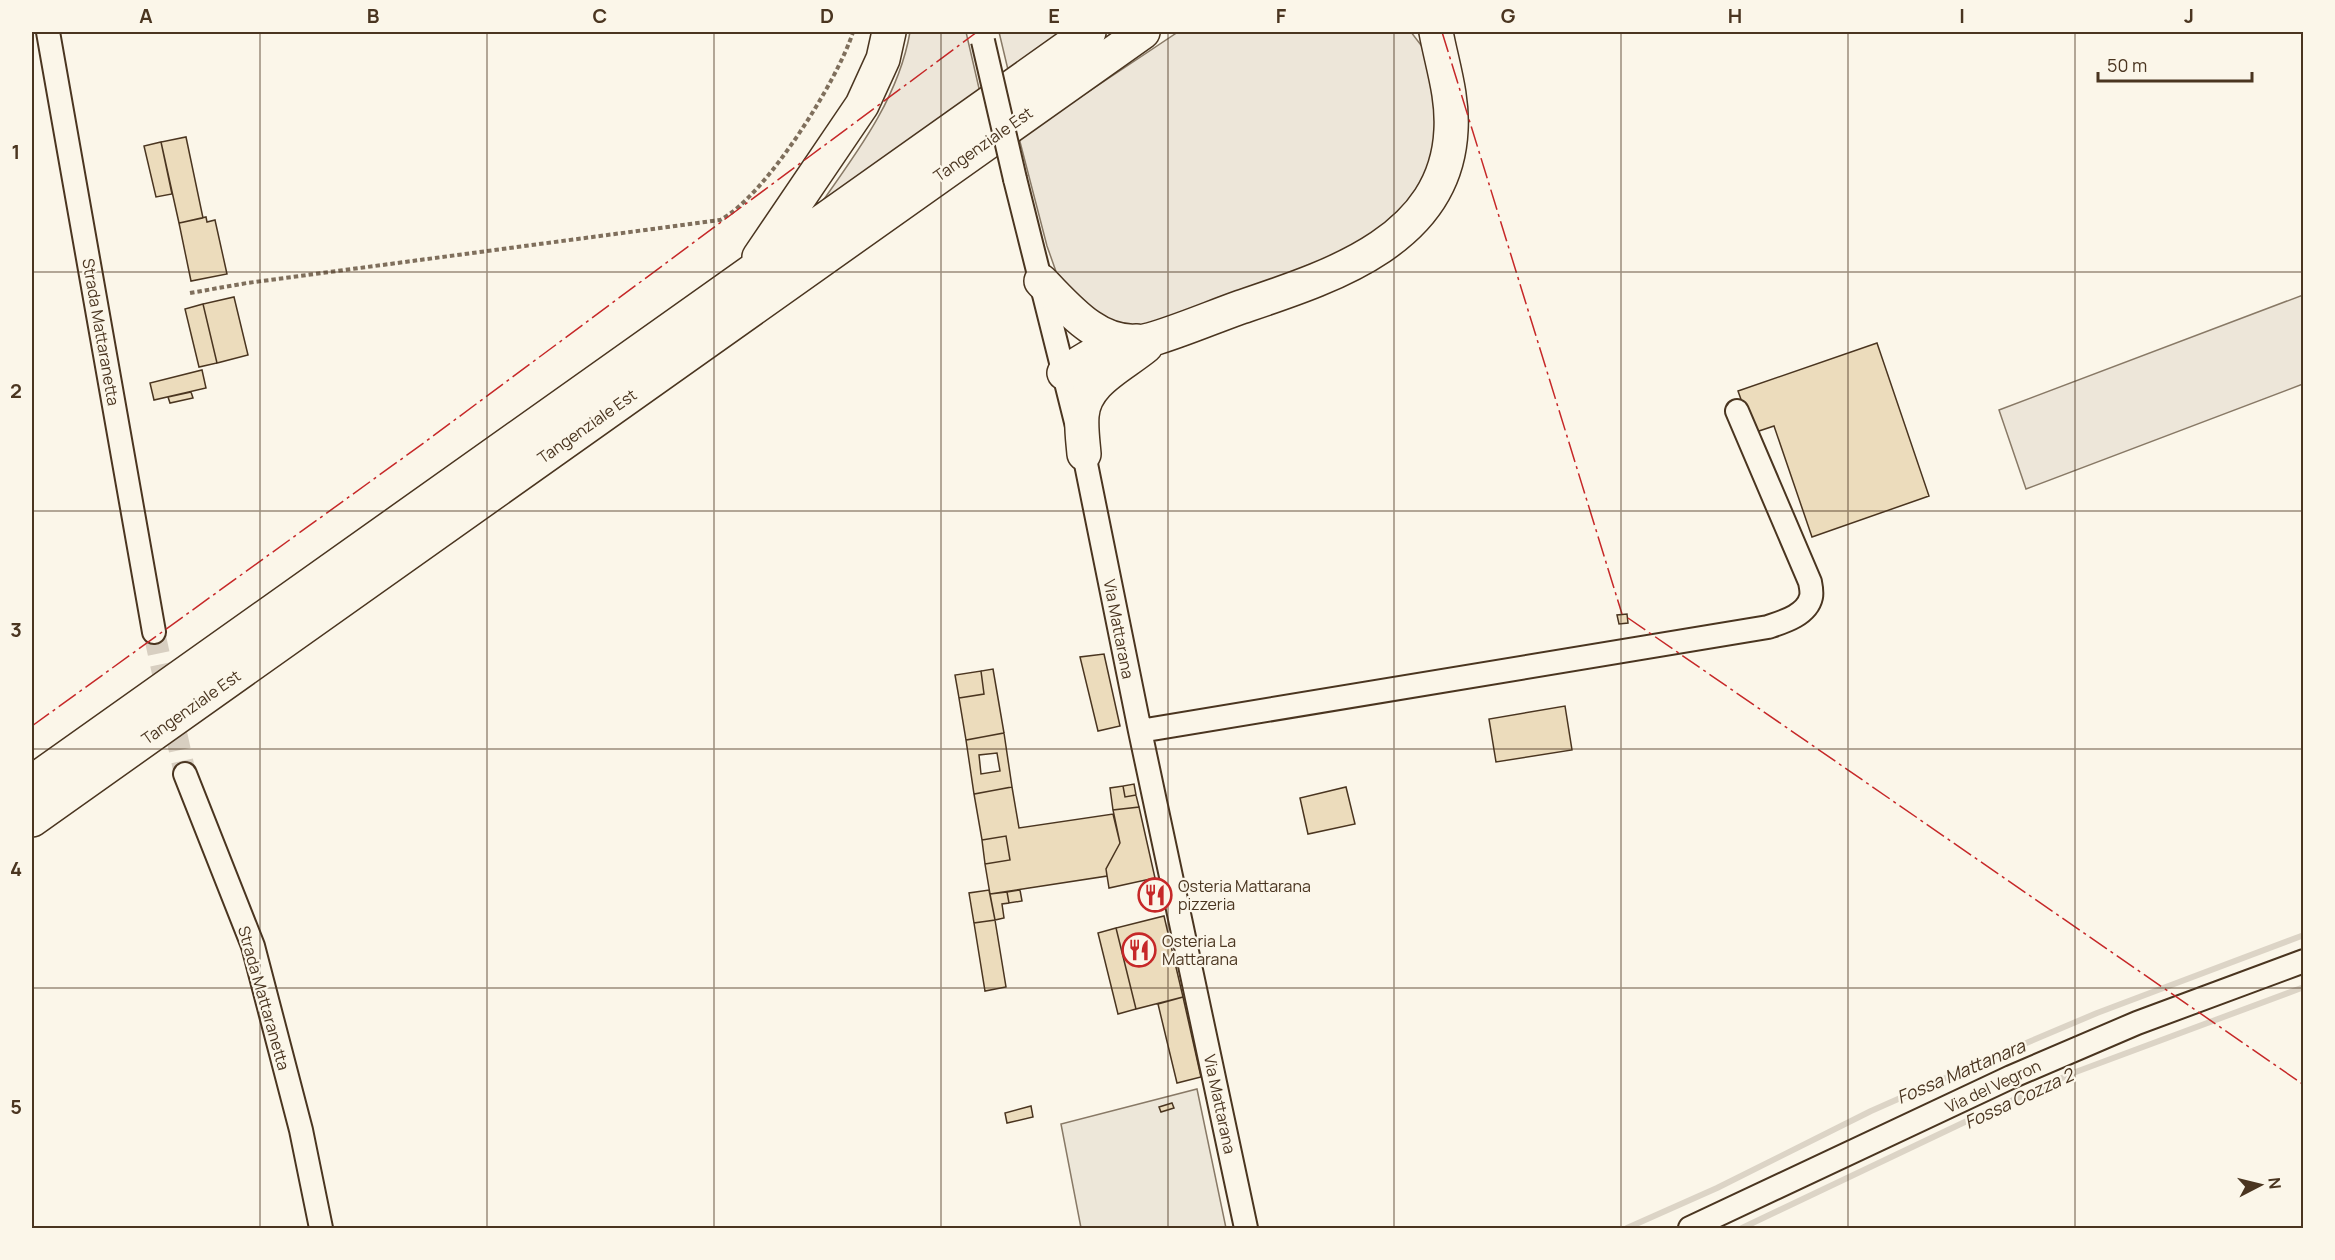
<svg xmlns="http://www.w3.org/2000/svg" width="2335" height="1260" viewBox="0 0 2335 1260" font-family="Manrope,sans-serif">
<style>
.green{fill:#ede6d9;stroke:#887966;stroke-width:1.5}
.parking{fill:#ede7d9;stroke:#887966;stroke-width:1.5}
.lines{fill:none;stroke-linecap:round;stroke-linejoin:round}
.stream{stroke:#dcd4c6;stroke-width:6}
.building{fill:#ecdcbc;stroke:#4a3520;stroke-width:1.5;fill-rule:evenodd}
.minor-tunnel{stroke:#d8cfc1;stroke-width:22;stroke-dasharray:22 11;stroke-linecap:butt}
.minor-casing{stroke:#4a3520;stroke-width:26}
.highway-casing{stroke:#4a3520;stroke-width:36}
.path{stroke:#7f6f5c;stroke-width:4;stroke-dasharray:4.5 3;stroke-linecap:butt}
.minor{stroke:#fbf6e9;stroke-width:22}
.highway{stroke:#fbf6e9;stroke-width:33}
.minor-bridge-casing{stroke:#4a3520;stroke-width:26;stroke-linecap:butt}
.minor-bridge{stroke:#fbf6e9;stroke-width:22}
.power{stroke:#c62828;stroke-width:1.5;stroke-dasharray:21 4.5 3 4.5;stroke-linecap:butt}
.grid{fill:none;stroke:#4a3520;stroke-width:1.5;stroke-opacity:0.55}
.labels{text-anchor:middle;stroke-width:4.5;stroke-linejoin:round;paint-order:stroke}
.street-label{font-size:16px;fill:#4a3520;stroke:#fbf6e9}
.poi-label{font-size:16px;fill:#4a3520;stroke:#fbf6e9;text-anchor:start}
.water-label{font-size:18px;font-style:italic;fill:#4a3520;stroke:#fbf6e9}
.neatline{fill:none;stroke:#4a3520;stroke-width:2}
.grid-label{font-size:20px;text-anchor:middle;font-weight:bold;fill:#4a3520}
</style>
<rect width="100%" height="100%" fill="#fbf6e9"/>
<path class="green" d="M910 32H966L981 97 822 202C859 150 899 96 910 32Z
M999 32H1069L1009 74Z
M1178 32H1411L1427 53 1440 99 1429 178 1391 227 1297 272 1143 328 1104 326 1059 280 1047 246 1019 138Z
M2303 295V384L2026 489 1999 410Z"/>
<path class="parking" d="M1197 1089 1226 1228H1081L1061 1124Z"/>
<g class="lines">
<path class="stream" d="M1627 1228 1717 1188 1871 1111 1984 1061 2097 1013 2304 935
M1742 1228 1969 1120 2073 1073 2304 987"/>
</g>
<path class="building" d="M186 137 203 218 179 223 161 142Z
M161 142 172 194 156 197 144 146Z
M206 217 207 222 215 220 227 274 191 281 179 223Z
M234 297 248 355 217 363 203 304Z
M203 304 217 363 199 367 185 309Z
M1877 343 1929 496 1812 537 1774 426 1753 433 1738 391Z
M202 370 206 388 154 400 150 383Z
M191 392 193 398 170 403 168 397Z
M1627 614 1628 623 1619 624 1617 615Z
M1104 654 1120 726 1098 731 1080 657Z
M993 669 1004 733 966 740 959 698 984 694 981 671Z
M981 671 984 694 959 698 955 675Z
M1565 706 1572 750 1496 762 1489 719Z
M1004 733 1012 787 974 794 966 740ZM997 753 1000 771 981 774 979 755Z
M1134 784 1136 795 1125 797 1123 786Z
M1123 786 1125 797 1136 795 1139 807 1113 810 1110 788Z
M1012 787 1019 828 1113 814 1120 843 1106 869 1107 876 990 894 985 864 1010 860 1006 836 982 840 974 794Z
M1346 787 1355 824 1308 834 1300 798Z
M1139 807 1155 878 1109 888 1106 869 1120 843 1113 810Z
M1006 836 1010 860 985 864 982 840Z
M989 890 995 920 974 923 969 893Z
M1020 890 1022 901 1009 903 1007 892Z
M1007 892 1009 903 1002 904 1004 918 995 920 990 894Z
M1164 916 1183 997 1136 1009 1116 928Z
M995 920 1006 987 985 991 974 923Z
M1116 928 1136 1009 1118 1014 1098 933Z
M1183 997 1201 1077 1177 1083 1158 1004Z
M1172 1103 1174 1108 1161 1112 1159 1107Z
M1031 1106 1033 1117 1007 1123 1005 1113Z"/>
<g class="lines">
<path class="minor-tunnel" d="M154 632 185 774"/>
<g class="minor-casing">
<path id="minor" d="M48 32 154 632
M1015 179 1084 454 1140 731 1246 1228
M1140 731 1768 627C1783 622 1807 615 1811 597 1812 593 1811 587 1810 582L1737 411
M185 774 253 946 301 1130 321 1228
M1690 1228 2011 1077 2137 1023 2304 961"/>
</g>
<g class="highway-casing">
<path id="highway" d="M759 257 862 105 883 59 889 32
M1041 281C1067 307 1096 344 1137 341
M1064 373C1075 366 1087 357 1099 352 1117 345 1138 344 1156 338 1185 329 1213 317 1241 307 1330 277 1446 241 1451 130 1453 96 1442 64 1436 32
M1084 454C1083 442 1081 428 1082 416 1084 382 1122 366 1146 346
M32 782 1089 32
M32 820 1143 32"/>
</g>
<path class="path" d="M190 293 247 283 720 220C765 197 838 80 853 32"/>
<use href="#minor" class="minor"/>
<use href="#highway" class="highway"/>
<g class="minor-bridge-casing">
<path id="minor-bridge" d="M983 41 1015 179"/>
</g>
<use href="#minor-bridge" class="minor-bridge"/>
<path class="power" d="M1442 32 1622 614
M1628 618 2304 1085
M32 726 425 442 977 32"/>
</g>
<path class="grid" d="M260 32V1228M487 32V1228M714 32V1228M941 32V1228M1168 32V1228M1394 32V1228M1621 32V1228M1848 32V1228M2075 32V1228M32 272H2304M32 511H2304M32 749H2304M32 988H2304"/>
<defs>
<g id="restaurant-ring" transform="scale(1.725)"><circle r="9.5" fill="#fbf6e9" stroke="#c62828" stroke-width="1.5"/><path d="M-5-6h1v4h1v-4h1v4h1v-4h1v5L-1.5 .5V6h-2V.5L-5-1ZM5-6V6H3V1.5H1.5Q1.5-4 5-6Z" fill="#c62828"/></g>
</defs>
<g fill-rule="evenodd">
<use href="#restaurant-ring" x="1155" y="895"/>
<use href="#restaurant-ring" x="1139" y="950"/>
</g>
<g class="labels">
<g class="street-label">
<text transform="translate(983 144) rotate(-35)" y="6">Tangenziale Est</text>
<text transform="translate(101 332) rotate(80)" y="6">Strada Mattaranetta</text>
<text transform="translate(587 426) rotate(-35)" y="6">Tangenziale Est</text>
<text transform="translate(1119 629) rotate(79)" y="6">Via Mattarana</text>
<text transform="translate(191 707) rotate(-35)" y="6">Tangenziale Est</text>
<text transform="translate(264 998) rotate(74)" y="6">Strada Mattaranetta</text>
<text transform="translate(1993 1086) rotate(-25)" y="6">Via del Vegron</text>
<text transform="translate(1220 1104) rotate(78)" y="6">Via Mattarana</text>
</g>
<g class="poi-label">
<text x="1178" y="892">Osteria Mattarana<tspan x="1178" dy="18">pizzeria</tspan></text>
<text x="1162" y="947">Osteria La<tspan x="1162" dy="18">Mattarana</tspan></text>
</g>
<g class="water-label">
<text transform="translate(1961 1072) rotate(-23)" y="6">Fossa Mattanara</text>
<text transform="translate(2019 1099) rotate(-25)" y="6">Fossa Cozza 2</text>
</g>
</g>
<rect width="2335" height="1260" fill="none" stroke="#fbf6e9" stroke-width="66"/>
<g transform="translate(2260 1185) rotate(83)" stroke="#fbf6e9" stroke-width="4.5" paint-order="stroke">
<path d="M0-4.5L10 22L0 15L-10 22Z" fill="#4a3520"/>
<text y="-9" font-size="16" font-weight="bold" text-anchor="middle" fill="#4a3520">N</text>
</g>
<path d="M2098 72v9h154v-9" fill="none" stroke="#4a3520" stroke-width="3"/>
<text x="2107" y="72" font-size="18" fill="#4a3520" stroke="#fbf6e9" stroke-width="4.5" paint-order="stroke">50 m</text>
<rect x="33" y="33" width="2269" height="1194" class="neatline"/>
<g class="grid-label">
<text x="146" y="23">A</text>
<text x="373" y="23">B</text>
<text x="600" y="23">C</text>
<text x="827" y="23">D</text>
<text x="1054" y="23">E</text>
<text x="1281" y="23">F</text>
<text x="1508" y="23">G</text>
<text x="1735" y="23">H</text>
<text x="1962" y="23">I</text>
<text x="2189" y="23">J</text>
<text x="16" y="159">1</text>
<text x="16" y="398">2</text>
<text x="16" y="637">3</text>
<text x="16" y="876">4</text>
<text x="16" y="1114">5</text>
</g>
</svg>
